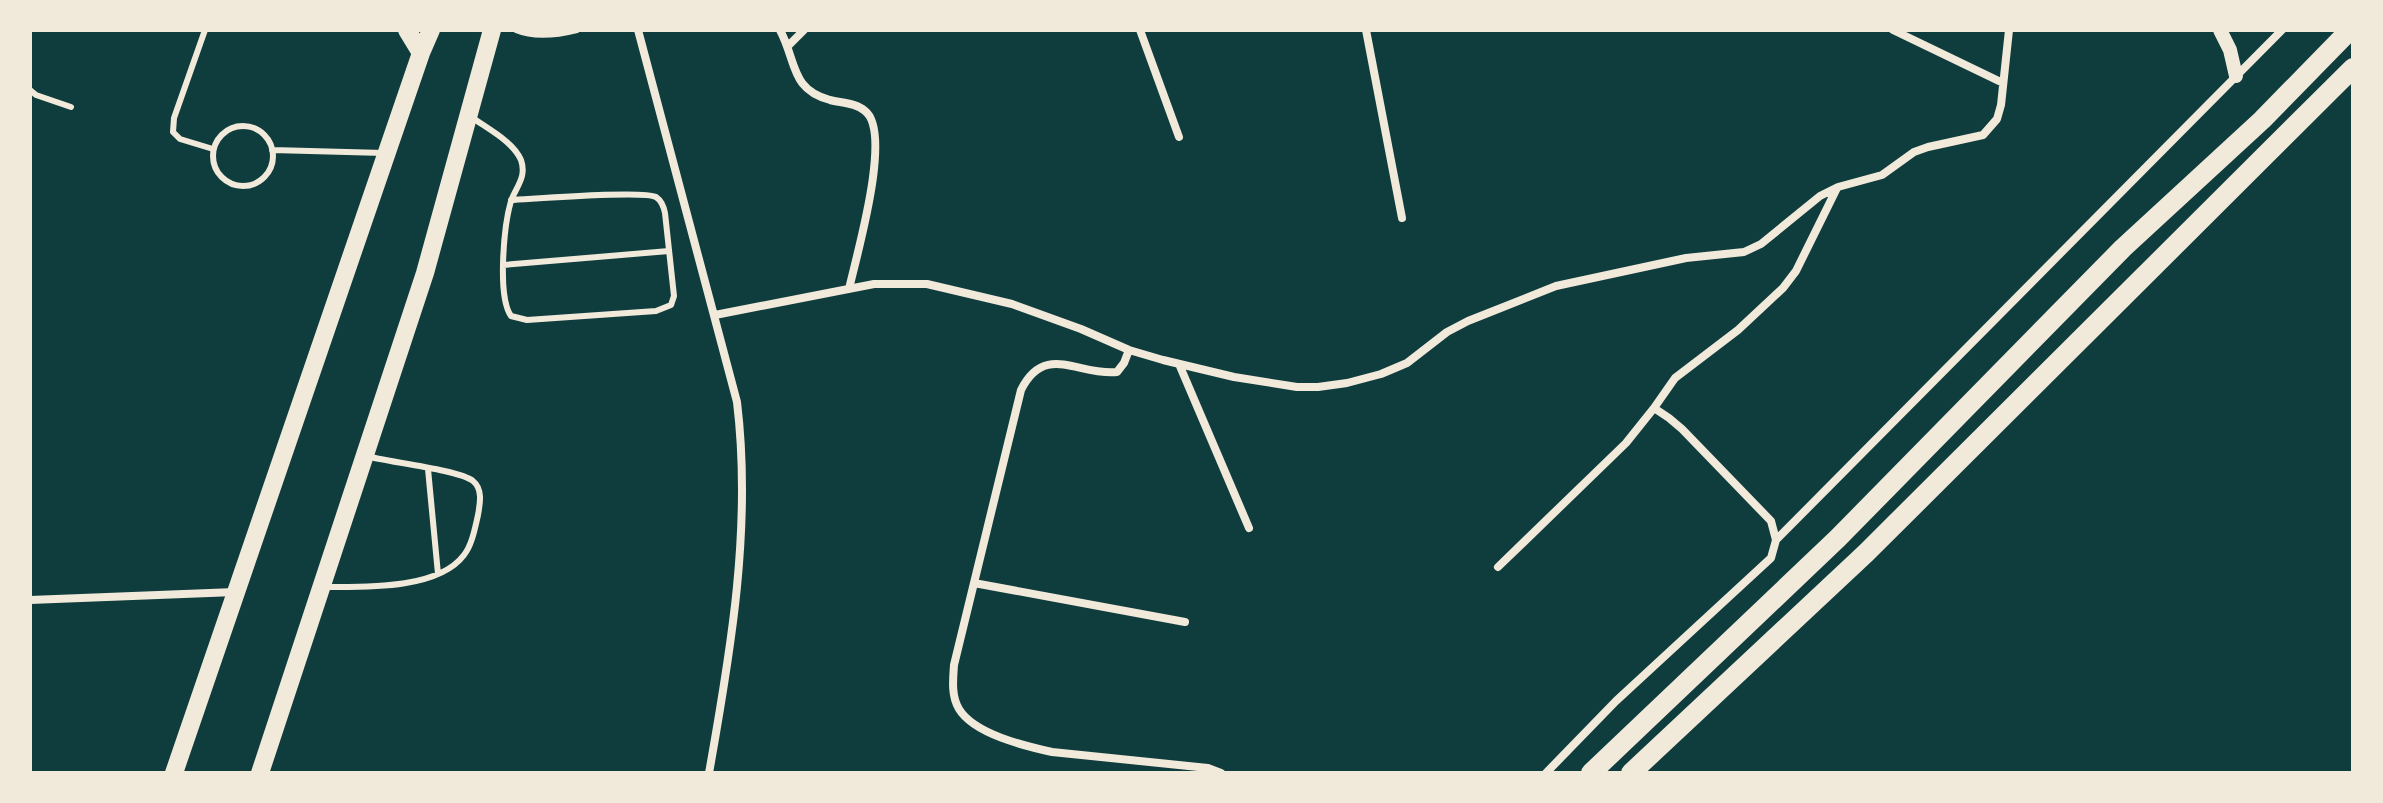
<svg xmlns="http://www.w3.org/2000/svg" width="2383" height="803" viewBox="0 0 2383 803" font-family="'PT Sans',sans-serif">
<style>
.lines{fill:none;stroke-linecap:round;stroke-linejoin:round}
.service{stroke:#f1e9da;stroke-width:6}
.minor{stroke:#f1e9da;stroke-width:8}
.tertiary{stroke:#f1e9da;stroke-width:14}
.primary{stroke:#f1e9da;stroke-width:18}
.motorway{stroke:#f1e9da;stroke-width:20}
</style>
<rect width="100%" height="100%" fill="#0f3d3e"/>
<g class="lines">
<path class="service" d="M205 30 174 118 173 132 180 139 213 149
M516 30C535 38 557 35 577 30
M30 90 36 95 71 107
M470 116C486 128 513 141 521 160 527 177 516 187 511 201 504 225 497 296 511 316L527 320 656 311 671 305 674 296 665 213C664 208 662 201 656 197 643 190 533 199 511 200
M213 156a30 30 0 1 1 60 0a30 30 0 1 1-60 0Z
M272 150 384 153
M503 265 669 251
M428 469 438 574
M325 587C363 587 438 590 464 555 472 545 475 528 478 515 480 504 483 489 473 481 460 470 388 462 366 456"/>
<path class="minor" d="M638 30 737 402C752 526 731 650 709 773
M780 30C797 62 790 89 830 100 842 103 856 103 865 111 893 132 856 257 849 289
M1140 30 1179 137
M1366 30 1402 218
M1893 30 2003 83
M788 46 804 30
M715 315 874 284H927L1012 304 1081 329 1129 350 1163 360 1234 377 1297 387H1318L1347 383 1381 374 1407 363 1447 332 1468 321 1556 286 1686 258 1744 252 1761 244 1820 196 1838 187 1882 175 1914 152 1928 147 1983 135 1997 119 2001 105 2009 30
M1129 350 1124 363 1117 372C1078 376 1045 342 1021 390L954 665C953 679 951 696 959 709 974 734 1025 746 1052 752L1208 768 1221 773
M1179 364 1249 528
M1654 408 1675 378 1738 330 1783 288 1796 271 1837 188
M1776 540 2282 30
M1498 567 1626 443 1654 408 1669 418 1682 429 1771 521 1776 540 1771 558 1616 701 1546 773
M974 583 1185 622
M30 600 235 592"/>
<path class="tertiary" d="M2220 30 2230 50 2236 76"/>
<path class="primary" d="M407 30 421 53
M174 773 421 53 431 30
M260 773 425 273 492 30"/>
<path class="motorway" d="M1591 773 1838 538 2123 248 2262 120 2350 30
M1631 773 1866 553 2353 68"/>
</g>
<rect width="2383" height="803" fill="none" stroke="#f1e9da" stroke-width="64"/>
</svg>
